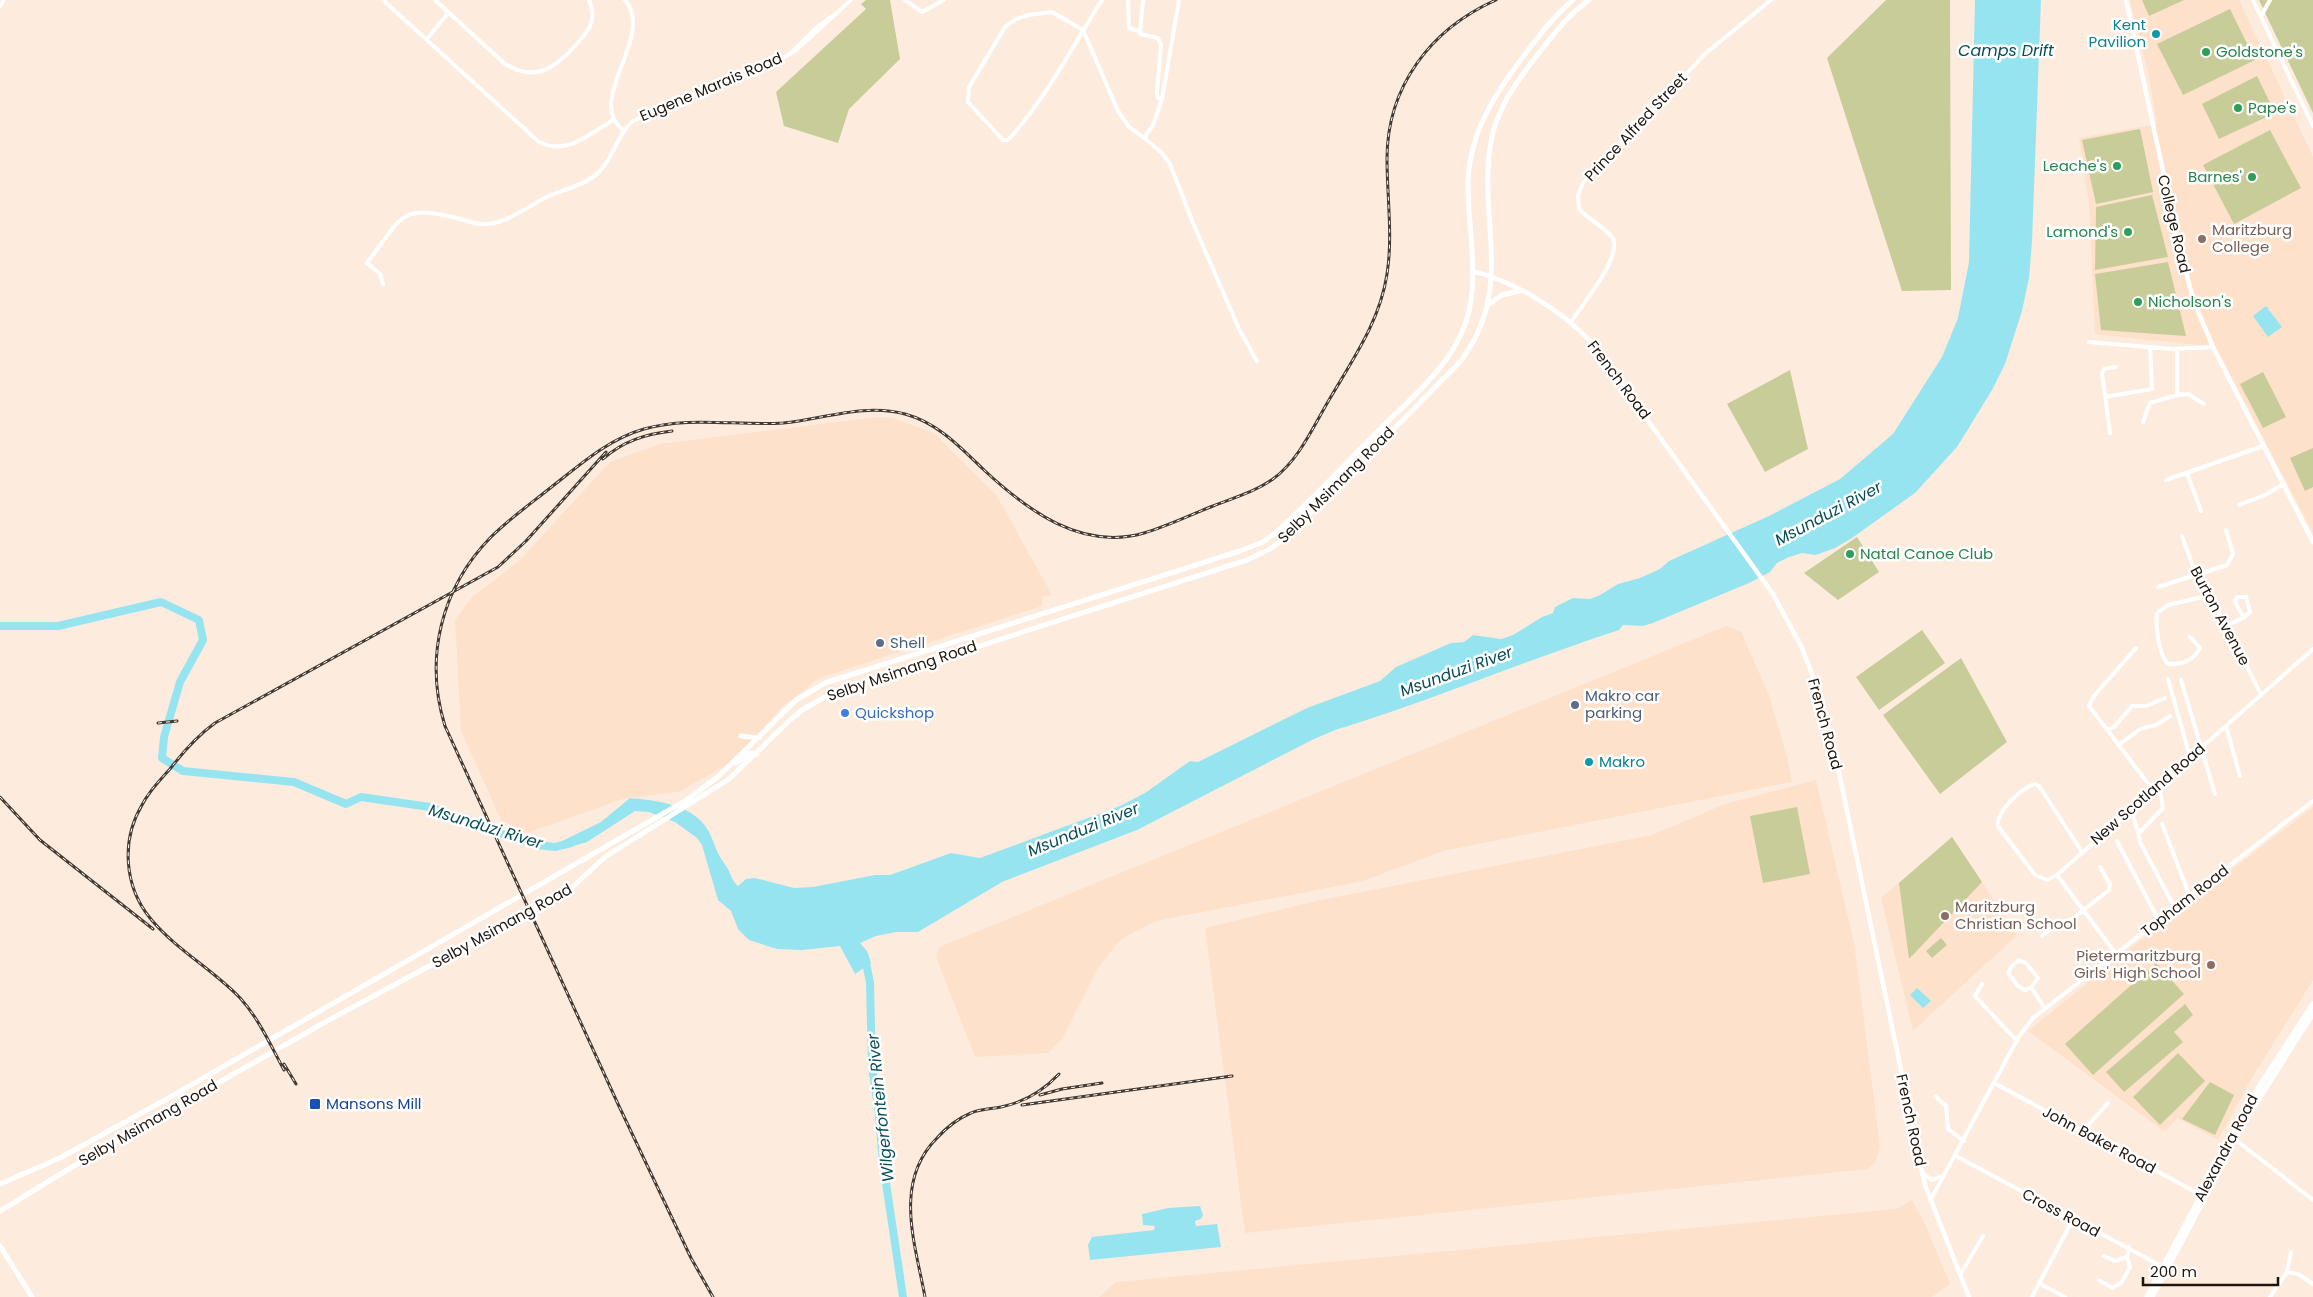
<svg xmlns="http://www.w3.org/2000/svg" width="2313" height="1297" viewBox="0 0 2313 1297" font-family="Poppins,sans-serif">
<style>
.built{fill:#fde1ca}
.green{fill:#c7cc98}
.water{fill:#97e4f1}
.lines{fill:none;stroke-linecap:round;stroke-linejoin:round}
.river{stroke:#97e4f1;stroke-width:8}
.minor{stroke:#fff;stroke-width:4}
.tertiary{stroke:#fff;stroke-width:4.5}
.secondary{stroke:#fff;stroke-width:5}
.primary{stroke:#fff;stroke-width:5.5}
.rail-casing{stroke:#453a31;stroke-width:3}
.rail{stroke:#fff;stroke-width:1;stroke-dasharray:4;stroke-linecap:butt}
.culture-dot{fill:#0f9aa8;stroke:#fff;stroke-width:2}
.leisure-dot{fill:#2e9e5b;stroke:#fff;stroke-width:2}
.education-dot{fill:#8d6e63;stroke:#fff;stroke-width:2}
.service-dot{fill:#5c6f8a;stroke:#fff;stroke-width:2}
.shop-dot{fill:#3f7fe0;stroke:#fff;stroke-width:2}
.transit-dot{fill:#1a4fb4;stroke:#fff;stroke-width:2}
.labels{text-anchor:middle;stroke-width:5;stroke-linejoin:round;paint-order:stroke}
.culture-label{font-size:15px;fill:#0d838f;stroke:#fff;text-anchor:end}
.leisure-label{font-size:15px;fill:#27864d;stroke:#fff;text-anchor:start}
.street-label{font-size:15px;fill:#1f150d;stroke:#fff}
.education-label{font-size:15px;fill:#785e54;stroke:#fff;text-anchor:start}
.service-label{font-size:15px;fill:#4e5e75;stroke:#fff;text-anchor:start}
.shop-label{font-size:15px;fill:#366cbe;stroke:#fff;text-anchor:start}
.transit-label{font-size:15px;fill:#164399;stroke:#fff;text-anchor:start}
.water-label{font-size:16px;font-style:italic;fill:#064e58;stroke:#fff}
</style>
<rect width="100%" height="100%" fill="#fdecde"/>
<path class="built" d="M2130 0H2239L2313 157V533L2216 347 2095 334 2089 204 2079 138 2157 124 2148 73Z
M878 417 893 418 934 433 997 496 1052 595 1042 597V606L819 678 781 708 734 761 678 792 626 798 527 833 501 820 461 731 455 620 472 597 519 561 610 462 659 444Z
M1726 626 1741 632 1769 695 1788 761 1792 782 1443 851 1363 881 1156 921 1125 937 1116 945 1098 968 1062 1039 1048 1053 975 1057 936 957 939 947Z
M1816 780 1854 943 1880 1147 1876 1161 1868 1169 1245 1233 1205 928 1316 901 1652 835 1725 804Z
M2313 807V980L2249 1083 2218 1140 2177 1118 2165 1132 2028 1031 2128 950Z
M1952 837 2017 935 1913 1031 1881 898Z
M1912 1200 1925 1224 1950 1284 1932 1297H1099L1116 1282 1896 1209Z"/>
<path class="green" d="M866 0H890L900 59 849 109 838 143 784 126 776 92 866 9 861 4Z
M1886 0H1950L1951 290 1902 291 1827 58Z
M2142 0H2184L2149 16Z
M2259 0H2313V113Z
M2230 9 2255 60 2183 95 2157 44Z
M2257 76 2275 113 2219 139 2202 104Z
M2140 129 2153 192 2096 204 2082 140Z
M2270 130 2301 188 2234 224 2203 165Z
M2152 195 2168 257 2095 270 2096 207Z
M2168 262 2186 336 2101 330 2095 274Z
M1790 370 1808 449 1765 472 1727 404Z
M2263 372 2286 417 2263 428 2240 384Z
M2313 448V487L2305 491 2290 458Z
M1857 537 1879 572 1838 600 1804 573Z
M1922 630 1945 663 1879 710 1856 677Z
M1961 658 2007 742 1940 794 1883 715Z
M1797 807 1810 874 1763 883 1750 816Z
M1952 837 1982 882 1909 959 1899 883Z
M1941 938 1947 945 1932 958 1926 951Z
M2156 963 2184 994 2093 1075 2065 1044Z
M2185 1004 2193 1015 2174 1032 2183 1042 2124 1092 2106 1072Z
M2178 1053 2205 1081 2160 1125 2133 1097Z
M2210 1082 2234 1095 2215 1135 2182 1119Z"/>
<path class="water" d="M1975 0H2041L2032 242 2029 278 2022 311 2005 364 1992 390 1957 447 1915 493 1852 538 1835 548 1816 555 1802 553 1789 557 1777 563 1770 572 1749 583 1653 623 1643 626 1623 625 1619 630C1523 661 1431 701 1335 730L1312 740 1137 830 1002 882 918 932H896L876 936 860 943 867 951 871 963 855 974 840 946 802 950 777 949 749 940 738 929 731 911 718 900 702 845 697 838 675 822 649 812 635 811 587 842 563 849 562 841 601 822 630 798C653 800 686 804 702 822 711 832 713 842 718 853 720 858 724 862 726 866 731 873 731 880 738 886L746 879 755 878 794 888 813 887 875 875H890L951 853 980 858 1120 806 1145 793 1190 761 1198 762 1307 708 1380 681 1396 667 1451 643 1464 642 1473 635 1501 639 1513 635 1542 617 1553 613 1555 607 1573 598 1590 599 1600 595 1618 584 1640 578 1660 569 1669 561 1769 516 1840 479 1893 434 1942 357 1958 318 1969 262Z
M2266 306 2282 327 2268 337 2253 316Z
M1917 988 1931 1001 1923 1008 1910 995Z
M1200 1206 1203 1215 1201 1219 1195 1221 1196 1226 1217 1224 1221 1247 1090 1260 1088 1245 1092 1237 1154 1230 1155 1226 1143 1225 1142 1214 1168 1208Z"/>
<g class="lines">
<path class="river" d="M0 626H58L161 602 199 620 203 640 180 682 164 737 162 758 183 771 294 782 346 804 361 797 430 807 468 823 537 845 555 847 571 843
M865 957 870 983 872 1067 878 1106 883 1163 903 1297"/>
<path class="minor" d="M383 0 539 142C566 156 590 134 613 120
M435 0 504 63C533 82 553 70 574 47 588 32 598 21 589 0
M905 0 922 12 944 0
M1102 0C1072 47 1046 99 1008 140H1003L968 102 969 87 1005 27 1016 19 1028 15 1052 12 1083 30 1118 111 1129 127 1144 138 1153 125 1162 99 1158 98 1157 92 1161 45 1158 38 1140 34 1143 0
M1128 0 1129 28 1139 31
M2253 0 2313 126
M0 6 4 0
M2261 16 2270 0
M427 39 448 13
M791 53 816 28 832 16
M1162 99 1179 0
M623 130C584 100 656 37 625 0
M1144 138 1162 153 1170 164 1193 223 1239 329 1257 361
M383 284 380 274 367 263C404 214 400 203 464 220 476 224 486 226 498 222 515 217 529 206 545 198 563 189 585 186 600 171 614 156 617 135 633 121L766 67 795 51 851 0
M1571 322C1581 306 1625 254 1612 237 1603 226 1589 220 1579 209L1578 195 1583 183 1706 53 1771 0
M2089 342 2172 349 2213 347
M2177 395 2188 394 2204 404
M2105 397 2152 389 2150 347
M2143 422 2150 403 2177 395V349
M2110 433 2102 374 2104 369 2116 367
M2187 473 2201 511
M2166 480 2263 446
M2239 505 2265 495 2284 484
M2182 536 2195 572 2229 629 2261 695
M2158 587 2227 565 2233 554 2226 530
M2227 625C2235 622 2243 619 2250 612L2246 597H2237L2235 602 2244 618
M2190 637 2200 648C2195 659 2180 667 2167 663 2159 653 2155 626 2157 613L2168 605 2207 596
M2136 648 2093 697 2089 706 2153 790
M2168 679 2190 757
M2181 680 2215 794
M2226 726 2240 776
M2107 730 2114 727 2132 706H2146L2165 698
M2119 745 2140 729 2156 725 2170 716
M2131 808 2137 829 2141 831 2163 808 2159 784
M2162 824 2190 897
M2138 831 2140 842 2175 908
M2117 841 2159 921
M2057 875 2047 880 2035 875 1998 826C1996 811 2021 789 2034 784L2039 786 2082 852
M2042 936 2060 922 2071 920 2109 890 2110 884 2100 867
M2116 954 2057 875 2313 649
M2019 960 2027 964 2038 978 2031 987 2025 990 2018 986 2008 973 2012 966Z
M1982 984 1975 996 2017 1041
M2031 987 2045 1009
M1994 1083 2203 1196
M1935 1096 1946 1106 1948 1129 1964 1141
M2083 1131 2108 1103
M2232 1137 2313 1200
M1956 1156 2165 1268
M1922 1173 1932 1180 1944 1175
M1930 1201 2018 1038 2033 1018 2313 801
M2104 1256 2115 1261 2127 1257
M2287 1272 2291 1252
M1960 1275 1983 1236
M2099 1280 2112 1288 2121 1283 2130 1267 2127 1257 2129 1247
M2040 1284 2065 1297
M2032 1297 2073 1219
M2270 1297 2287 1272 2298 1274 2313 1284"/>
<path class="tertiary" d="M2126 0 2181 254 2194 302 2213 347 2313 542
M1472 271C1516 282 1561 310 1592 343L1773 594 1802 648 1815 682 1837 763 1925 1185 1969 1297"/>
<path class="secondary" d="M1489 304 1502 295 1519 291
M741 736 759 738
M736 763 750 753 757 754
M0 1184 60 1158 165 1100 685 801 719 776 796 700 825 683 1240 551 1263 542 1274 534C1308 504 1340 470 1371 438 1404 404 1451 368 1466 322 1480 279 1468 230 1468 186 1468 134 1495 94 1525 54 1540 34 1554 16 1573 0
M0 1211 95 1153 327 1021 567 892 605 857 729 779 790 720 802 710 830 694 1247 560 1268 550 1286 538 1460 362C1516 289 1477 220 1491 141 1497 109 1515 84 1535 58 1551 37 1567 16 1589 0
M0 1246 32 1297"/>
<path class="primary" d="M2246 1119 2313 1013
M2147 1297 2259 1087 2313 1004
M2152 1297 2227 1156"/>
<g class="rail-casing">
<path id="rail" d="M603 459C623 441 646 434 672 431
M158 723 177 721
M0 797 40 840 153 929
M284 1064 296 1084
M284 1070C271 1046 259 1019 241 999 214 970 176 950 150 918 124 886 121 840 142 805 149 791 160 780 170 769 183 752 197 736 215 723L498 567 526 541 606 452
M1040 1095 1062 1089 1102 1083
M1022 1105 1232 1076
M713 1297 691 1258 618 1104 445 726C424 658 441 588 491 537 510 518 533 502 554 485 582 463 609 439 644 429 689 416 737 426 783 423 824 419 864 403 905 414 938 423 960 447 984 470 1028 511 1082 551 1144 533 1168 526 1190 515 1213 506 1233 498 1255 492 1273 479 1299 460 1313 427 1329 400 1353 359 1380 321 1387 274 1393 236 1387 197 1387 159 1387 86 1431 29 1496 0
M925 1297C915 1243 893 1182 937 1138 946 1128 959 1118 971 1113 980 1109 991 1109 1001 1107 1025 1102 1043 1091 1059 1074"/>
</g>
<use href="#rail" class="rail"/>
</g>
<g class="culture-dot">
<circle cx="2156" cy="34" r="5"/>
<circle cx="1589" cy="762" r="5"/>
</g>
<g class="leisure-dot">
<circle cx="2206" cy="52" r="5"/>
<circle cx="2238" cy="108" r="5"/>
<circle cx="2117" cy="166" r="5"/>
<circle cx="2252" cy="177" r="5"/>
<circle cx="2128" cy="232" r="5"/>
<circle cx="2138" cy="302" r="5"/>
<circle cx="1850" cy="554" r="5"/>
</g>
<g class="education-dot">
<circle cx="2202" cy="239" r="5"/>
<circle cx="1945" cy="916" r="5"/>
<circle cx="2211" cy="965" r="5"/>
</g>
<g class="service-dot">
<circle cx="880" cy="643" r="5"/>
<circle cx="1575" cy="705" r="5"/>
</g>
<circle class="shop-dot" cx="845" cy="713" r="5"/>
<rect class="transit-dot" x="309" y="1098" width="12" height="12" rx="2.5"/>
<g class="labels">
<g class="culture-label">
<text x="2146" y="30">Kent<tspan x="2146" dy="17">Pavilion</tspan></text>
<text x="1599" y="767" text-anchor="start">Makro</text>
</g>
<g class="leisure-label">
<text x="2216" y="57">Goldstone's</text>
<text x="2248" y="113">Pape's</text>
<text x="2107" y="171" text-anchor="end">Leache's</text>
<text x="2242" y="182" text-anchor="end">Barnes'</text>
<text x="2118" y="237" text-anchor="end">Lamond's</text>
<text x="2148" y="307">Nicholson's</text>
<text x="1860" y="559">Natal Canoe Club</text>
</g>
<g class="street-label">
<text transform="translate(711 87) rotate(-23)" y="5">Eugene Marais Road</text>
<text transform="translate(1636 127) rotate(-47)" y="5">Prince Alfred Street</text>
<text transform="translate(2174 224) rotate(77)" y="5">College Road</text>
<text transform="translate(1619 380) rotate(53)" y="5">French Road</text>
<text transform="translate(1336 485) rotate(-45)" y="5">Selby Msimang Road</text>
<text transform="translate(2220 616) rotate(62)" y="5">Burton Avenue</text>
<text transform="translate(902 671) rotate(-19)" y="5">Selby Msimang Road</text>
<text transform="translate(1825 724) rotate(75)" y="5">French Road</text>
<text transform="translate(2148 794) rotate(-41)" y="5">New Scotland Road</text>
<text transform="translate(2185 901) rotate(-38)" y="5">Topham Road</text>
<text transform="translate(502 926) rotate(-29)" y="5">Selby Msimang Road</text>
<text transform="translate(1911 1120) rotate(78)" y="5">French Road</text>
<text transform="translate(148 1123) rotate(-30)" y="5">Selby Msimang Road</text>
<text transform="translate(2099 1140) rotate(28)" y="5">John Baker Road</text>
<text transform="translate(2226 1148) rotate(-62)" y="5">Alexandra Road</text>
<text transform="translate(2061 1213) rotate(28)" y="5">Cross Road</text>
</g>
<g class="education-label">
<text x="2212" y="235">Maritzburg<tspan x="2212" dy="17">College</tspan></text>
<text x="1955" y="912">Maritzburg<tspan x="1955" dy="17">Christian School</tspan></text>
<text x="2201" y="961" text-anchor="end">Pietermaritzburg<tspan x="2201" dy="17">Girls' High School</tspan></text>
</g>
<g class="service-label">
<text x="890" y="648">Shell</text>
<text x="1585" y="701">Makro car<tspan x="1585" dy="17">parking</tspan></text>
</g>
<g class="shop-label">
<text x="855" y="718">Quickshop</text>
</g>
<g class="transit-label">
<text x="326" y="1109">Mansons Mill</text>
</g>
<g class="water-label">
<text x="2006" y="56">Camps Drift</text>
<text transform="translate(1828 513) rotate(-28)" y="6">Msunduzi River</text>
<text transform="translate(1456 671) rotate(-20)" y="6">Msunduzi River</text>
<text transform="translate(486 826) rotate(17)" y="6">Msunduzi River</text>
<text transform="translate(1083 829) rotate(-22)" y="6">Msunduzi River</text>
<text transform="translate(880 1108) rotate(-96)" y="6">Wilgerfontein River</text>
</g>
</g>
<path d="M2143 1277v8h135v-8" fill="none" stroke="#1f150d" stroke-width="2.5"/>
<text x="2150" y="1277" font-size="15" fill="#1f150d" stroke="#ffffff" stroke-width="4" paint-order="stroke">200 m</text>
</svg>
